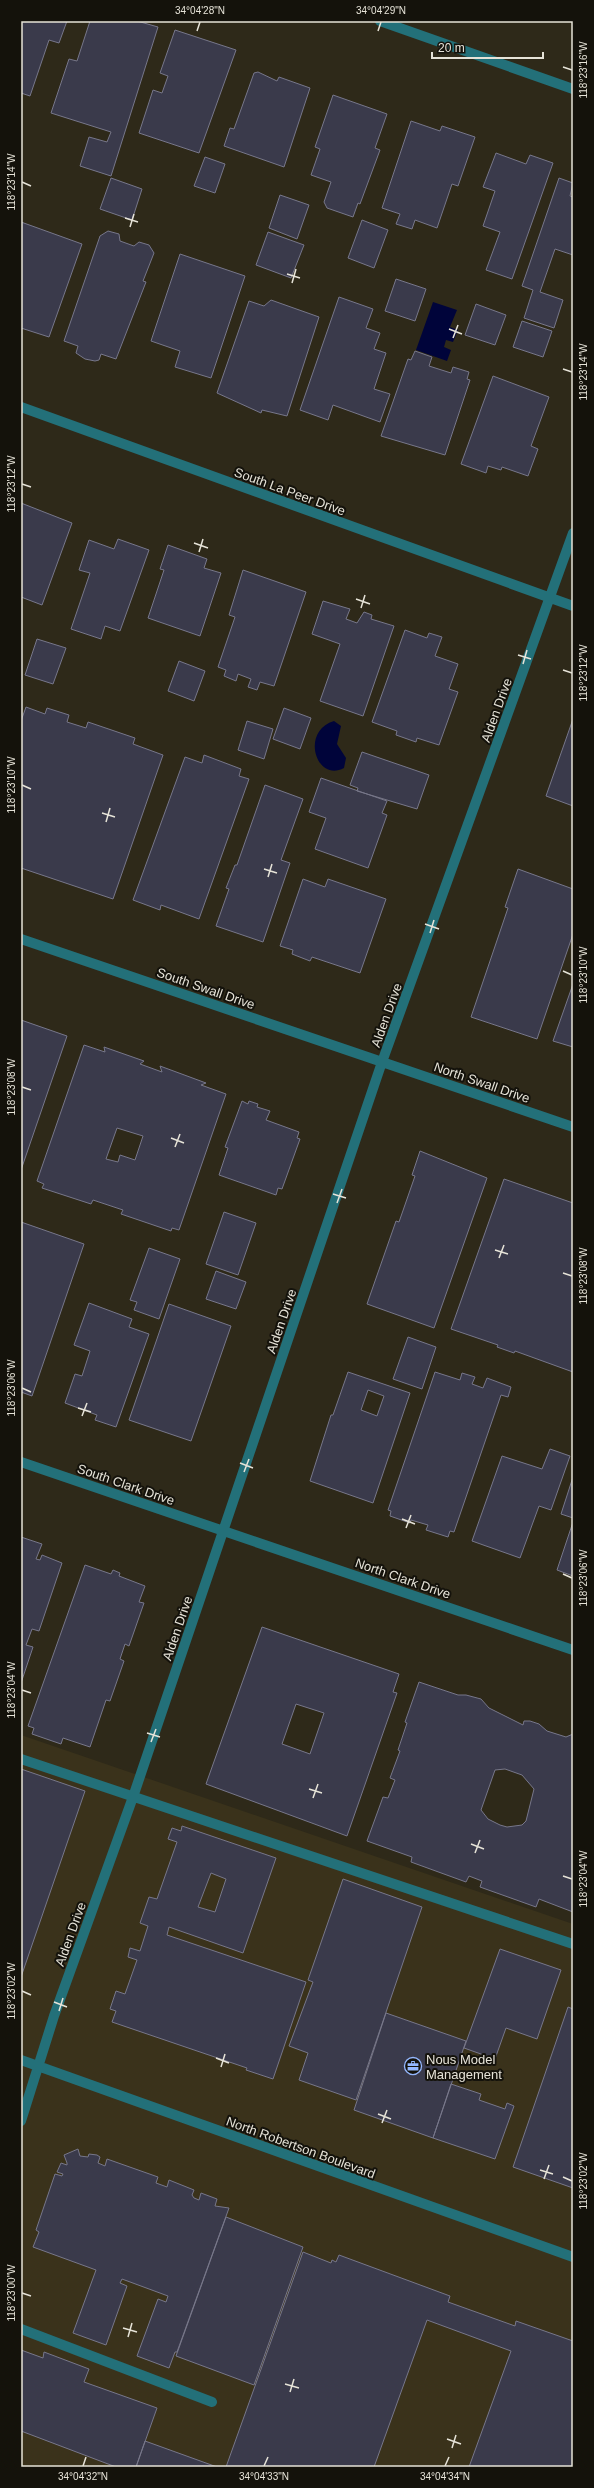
<svg xmlns="http://www.w3.org/2000/svg" width="594" height="2488" viewBox="0 0 594 2488" font-family="Arial,sans-serif">
<style>
.built{fill:#3a321b}
.water{fill:#00043a}
.building{fill:#3a3a4b;stroke:#77778a;fill-rule:evenodd}
.lines{fill:none;stroke-linecap:round;stroke-linejoin:round}
.minor{stroke:#237079;stroke-width:10}
.ticks{fill:none;stroke:#e6e3d8;stroke-width:1.5}
.labels{text-anchor:middle;stroke-width:4;stroke-linejoin:round;paint-order:stroke}
.street-label{font-size:13px;fill:#e6e3d8;stroke:#14120b}
.poi-label{font-size:13px;fill:#e6e3d8;stroke:#14120b;text-anchor:start}
.neatline{fill:none;stroke:#e6e3d8;stroke-width:1.5}
.ticks-label{font-size:10px;text-anchor:middle;fill:#e6e3d8}
</style>
<rect width="100%" height="100%" fill="#2e2919"/>
<path class="built" d="M21 1735 573 1924V2467H21Z"/>
<path class="water" d="M433 302 457 310 450 327 458 330 453 342 446 340 444 347 451 350 447 361 416 350Z
M334 721 341 726 337 744 346 758 344 768C316 783 300 731 334 721Z"/>
<path class="building" d="M21 21H67L59 43 49 40 30 96 21 93Z
M90 21H137L158 27 111 176 80 166 89 137 107 142 111 132 51 113 69 59 77 61Z
M175 30 236 50 199 153 139 133 153 90 162 93 168 76 160 73Z
M258 72 277 81 279 77 310 88 284 167 224 146 230 128 234 129 254 73Z
M333 95 387 114 375 148 380 150 360 204 358 203 353 217 327 208 324 202 331 182 311 175 320 149 315 147Z
M411 121 440 131 442 126 475 137 458 186 452 184 437 228 415 220 412 229 396 224 400 214 382 208Z
M496 153 526 164 530 155 553 163 512 279 486 270 500 232 483 226 495 191 483 187Z
M205 157 225 164 215 193 194 186Z
M111 178 142 189 132 220 100 209Z
M559 178 573 183 570 196 573 197V255L555 249 540 292 563 300 554 328 524 318 533 290 522 286Z
M280 195 309 205 297 239 269 228Z
M362 220 388 230 374 268 348 258Z
M21 222 82 244 49 337 21 328Z
M108 231 119 234 120 241 134 246 139 242 149 245 154 253 143 281 146 282 116 359 101 354 99 360 95 361 85 359 76 353 78 346 64 341 100 236Z
M268 232 304 245 291 278 256 265Z
M180 254 245 276 211 378 175 367 180 351 151 341Z
M396 279 426 289 415 321 385 311Z
M339 297 373 309 366 328 380 333 374 349 386 353 374 389 390 394 380 422 333 405 328 420 300 410Z
M271 300 319 317 287 416 262 410 261 413 217 393 249 301 264 306Z
M476 304 506 315 495 345 465 335Z
M522 321 552 331 543 357 513 347Z
M415 351 432 357 429 366 451 373 453 367 469 372 467 379 470 380 445 455 381 436 408 359 411 360Z
M493 376 549 397 531 446 538 449 528 476 502 467 501 470 488 466 486 473 461 464Z
M21 503 72 523 42 605 21 597Z
M118 539 149 550 120 631 105 626 101 639 71 629 90 573 79 570 89 540 114 549Z
M168 545 207 559 204 568 221 573 200 636 148 618 164 570 160 569Z
M243 570 306 592 274 686 260 682 257 690 248 687 251 679 238 674 236 681 224 676 226 670 218 667 235 617 229 615Z
M323 601 350 609 346 619 357 623 364 612 372 615 371 619 394 626 363 716 320 701 340 644 312 634Z
M405 630 427 638 429 633 442 637 435 656 458 664 449 689 458 692 439 745 417 738 416 742 396 735 397 731 372 722Z
M37 639 66 648 53 684 25 675Z
M179 661 205 671 194 701 168 691Z
M26 707 45 714 47 708 69 715 67 722 86 728 88 722 135 738 133 744 163 755 113 899 21 868V721Z
M284 708 311 718 300 749 273 739Z
M573 719V806L546 796Z
M247 721 273 729 264 759 238 750Z
M362 752 429 775 417 809 357 791 358 788 350 785Z
M204 755 241 769 239 776 249 779 199 919 161 905 160 910 133 900 185 757 202 763Z
M321 778 387 801 382 813 387 815 368 868 315 849 326 818 309 812Z
M265 785 303 799 281 860 290 863 263 942 216 926 229 889 226 888 235 865H237Z
M518 869 573 889V934L537 1039 471 1017 508 908 505 907Z
M303 879 325 887 328 879 386 899 360 973 312 957 310 961 292 954 293 950 280 946Z
M573 984V1047L553 1041Z
M21 1020 67 1036 21 1170Z
M84 1045 105 1052 104 1047 144 1061 140 1064 162 1072 160 1066 206 1083 201 1085 226 1094 179 1230 172 1228 171 1231 121 1214 123 1210 93 1200 91 1204 42 1188 44 1184 37 1181ZM117 1128 143 1136 135 1160 120 1155 118 1162 106 1159Z
M242 1101 248 1104 249 1101 258 1104 257 1107 270 1111 266 1120 299 1132 297 1138 300 1139 282 1189 278 1188 276 1195 219 1175 228 1148 225 1147Z
M420 1151 487 1178 434 1328 367 1304 396 1221 399 1222 415 1176 412 1175Z
M504 1179 573 1203V1372L515 1351 514 1353 497 1347 498 1345 451 1329Z
M224 1212 256 1223 238 1275 206 1264Z
M21 1222 84 1244 32 1396 21 1392Z
M149 1248 180 1259 159 1319 134 1310 137 1302 130 1300Z
M216 1271 246 1282 236 1309 206 1299Z
M89 1303 132 1319 129 1327 149 1334 116 1427 95 1420 97 1415 65 1403 75 1374 82 1376 90 1351 74 1345Z
M169 1304 231 1326 191 1441 129 1420Z
M408 1337 436 1347 422 1389 393 1379Z
M348 1372 410 1393 373 1503 310 1481 331 1415H333ZM368 1390 384 1396 377 1416 361 1410Z
M435 1372 460 1380 462 1373 475 1377 472 1384 483 1388 487 1378 511 1387 508 1397 501 1395 454 1532 450 1531 448 1537 426 1530 428 1525 411 1520 410 1523 390 1516 391 1511 388 1510Z
M550 1449 570 1456 551 1510 539 1506 520 1558 472 1541 502 1456 542 1469Z
M573 1477V1518L561 1514Z
M573 1522V1576L557 1570Z
M21 1537 42 1544 36 1559 40 1560 42 1555 62 1563 39 1631 32 1629 26 1645 33 1647 21 1683Z
M85 1565 111 1574 113 1570 120 1573 119 1576 145 1586 139 1602 144 1603 129 1646 125 1644 120 1659 124 1661 110 1701 106 1700 90 1747 63 1738 61 1744 32 1734 34 1728 28 1726Z
M262 1627 399 1674 393 1692 397 1693 347 1836 206 1784ZM296 1704 324 1713 310 1754 282 1744Z
M419 1682 458 1695H466L481 1699 489 1708 523 1725 524 1721H530L539 1724 547 1731 566 1737 573 1734V1912L539 1899 536 1907 480 1887 482 1881 469 1876 466 1882 411 1862 412 1857 367 1841 383 1797 388 1798 395 1780 390 1778 400 1751 398 1750 407 1723 405 1722ZM505 1769 522 1775 534 1789 526 1821 522 1825 507 1827 500 1825 488 1819 481 1810 495 1770Z
M21 1769 85 1791 21 1977Z
M182 1826 276 1858 243 1953 169 1927 167 1935 306 1982 273 2079 246 2070 247 2068 112 2022 116 2011 110 2009 116 1991 125 1994 137 1960 128 1957 130 1948 140 1951 148 1926 140 1923 149 1897 157 1899 177 1842 168 1839 172 1828 181 1831ZM211 1873 226 1879 215 1912 198 1907Z
M343 1879 422 1907 356 2100 299 2080 308 2053 289 2046 313 1982 308 1980Z
M500 1949 561 1970 537 2039 506 2028 495 2059 464 2048Z
M568 2007 573 2009V2188L513 2167Z
M386 2013 466 2041 433 2138 354 2110Z
M451 2084 481 2094 479 2100 505 2109 507 2103 514 2106 495 2159 433 2138Z
M78 2149 80 2156 88 2157 89 2154 97 2155 100 2157 98 2163 105 2166 107 2159 158 2177 156 2183 167 2187 169 2180 194 2190 192 2195 194 2198 199 2200 201 2193 217 2199 215 2206 229 2208 177 2352H175L169 2368 137 2356 158 2299 166 2302 168 2296 122 2279 120 2283 127 2286 106 2345 73 2333 96 2270 33 2247 39 2232 36 2230 55 2174 62 2176 63 2174 57 2172 61 2163 67 2165V2163L64 2155Z
M226 2217 303 2247 254 2385 176 2356Z
M303 2252 331 2263 332 2260 336 2262 339 2255 450 2296 448 2302 515 2326 516 2321 573 2341V2467H469L511 2351 427 2320 374 2467H226Z
M21 2350 43 2358 44 2352 89 2369 84 2382 157 2408 136 2467H116L21 2431Z
M145 2441 217 2467H136Z"/>
<g class="lines">
<path class="minor" d="M380 21 573 89
M21 407 573 606
M21 939 573 1127
M21 1462 573 1650
M21 1759 573 1944
M21 2060 573 2257
M21 2121 54 2016 133 1797 382 1062 573 533
M21 2329 212 2402"/>
</g>
<path class="ticks" d="M197 31 200 22M378 31 381 22M563 67 572 70M22 182 31 186M125 218 138 222M130 227 134 214M287 274 300 278M292 283 296 269M449 329 462 334M453 338 458 325M563 369 572 372M22 484 31 487M194 543 208 548M199 552 203 539M356 599 370 604M361 608 365 595M518 655 531 659M523 664 527 650M563 670 572 673M22 785 31 789M102 813 115 817M106 822 110 808M264 869 277 873M268 877 272 864M425 924 439 929M430 933 434 920M563 971 572 975M22 1087 31 1090M171 1138 184 1143M175 1147 180 1134M333 1194 346 1198M337 1203 342 1189M495 1250 508 1254M499 1258 504 1245M563 1273 572 1276M22 1388 31 1392M78 1408 91 1412M82 1416 87 1403M240 1463 253 1468M244 1472 249 1459M402 1519 415 1524M406 1528 411 1515M563 1574 572 1578M22 1690 31 1693M147 1733 160 1737M151 1742 156 1729M309 1789 322 1793M313 1798 318 1784M471 1844 484 1849M475 1853 480 1840M563 1876 572 1879M22 1991 31 1995M54 2002 67 2007M59 2011 63 1998M216 2058 229 2063M221 2067 225 2054M378 2114 391 2119M382 2123 387 2110M540 2170 553 2174M563 2177 572 2181M544 2179 549 2165M22 2293 31 2296M123 2328 137 2332M128 2337 132 2323M285 2384 299 2388M290 2392 294 2379M447 2439 461 2444M452 2448 456 2435M83 2466 86 2457M264 2466 268 2457M445 2466 449 2457"/>
<defs>
<g id="office-ring" transform="scale(0.9)"><circle r="9.5" fill="#14120b" stroke="#94b7fd" stroke-width="1.5"/><path d="M-6-3h4V-5.5h4V-3h4V5H-6ZM-1-4.5V-3h2v-1.5ZM-6 0V1H6V0Z" fill="#94b7fd"/></g>
</defs>
<g fill-rule="evenodd">
<use href="#office-ring" x="413" y="2066"/>
</g>
<g class="labels">
<g class="street-label">
<text transform="translate(290 491) rotate(20)" y="5">South La Peer Drive</text>
<text transform="translate(496 710) rotate(-70)" y="5">Alden Drive</text>
<text transform="translate(206 988) rotate(19)" y="5">South Swall Drive</text>
<text transform="translate(386 1015) rotate(-70)" y="5">Alden Drive</text>
<text transform="translate(482 1082) rotate(19)" y="5">North Swall Drive</text>
<text transform="translate(281 1321) rotate(-71)" y="5">Alden Drive</text>
<text transform="translate(126 1484) rotate(19)" y="5">South Clark Drive</text>
<text transform="translate(403 1578) rotate(19)" y="5">North Clark Drive</text>
<text transform="translate(177 1628) rotate(-71)" y="5">Alden Drive</text>
<text transform="translate(70 1934) rotate(-70)" y="5">Alden Drive</text>
<text transform="translate(301 2147) rotate(20)" y="5">North Robertson Boulevard</text>
</g>
<g class="poi-label">
<text x="426" y="2064">Nous Model<tspan x="426" dy="15">Management</tspan></text>
</g>
</g>
<rect width="594" height="2488" fill="none" stroke="#14120b" stroke-width="44"/>
<path d="M432 52v6h111v-6" fill="none" stroke="#e6e3d8" stroke-width="2"/>
<text x="438" y="52" font-size="12" fill="#e6e3d8" stroke="#14120b" stroke-width="3" paint-order="stroke">20 m</text>
<rect x="22" y="22" width="550" height="2444" class="neatline"/>
<g class="ticks-label">
<text x="200" y="14">34°04'28"N</text>
<text x="381" y="14">34°04'29"N</text>
<text transform="translate(583 70) rotate(-90)" y="4">118°23'16"W</text>
<text transform="translate(11 182) rotate(-90)" y="4">118°23'14"W</text>
<text transform="translate(583 372) rotate(-90)" y="4">118°23'14"W</text>
<text transform="translate(11 484) rotate(-90)" y="4">118°23'12"W</text>
<text transform="translate(583 673) rotate(-90)" y="4">118°23'12"W</text>
<text transform="translate(11 785) rotate(-90)" y="4">118°23'10"W</text>
<text transform="translate(583 975) rotate(-90)" y="4">118°23'10"W</text>
<text transform="translate(11 1087) rotate(-90)" y="4">118°23'08"W</text>
<text transform="translate(583 1276) rotate(-90)" y="4">118°23'08"W</text>
<text transform="translate(11 1388) rotate(-90)" y="4">118°23'06"W</text>
<text transform="translate(583 1578) rotate(-90)" y="4">118°23'06"W</text>
<text transform="translate(11 1690) rotate(-90)" y="4">118°23'04"W</text>
<text transform="translate(583 1879) rotate(-90)" y="4">118°23'04"W</text>
<text transform="translate(11 1991) rotate(-90)" y="4">118°23'02"W</text>
<text transform="translate(583 2181) rotate(-90)" y="4">118°23'02"W</text>
<text transform="translate(11 2293) rotate(-90)" y="4">118°23'00"W</text>
<text x="83" y="2480">34°04'32"N</text>
<text x="264" y="2480">34°04'33"N</text>
<text x="445" y="2480">34°04'34"N</text>
</g>
</svg>
